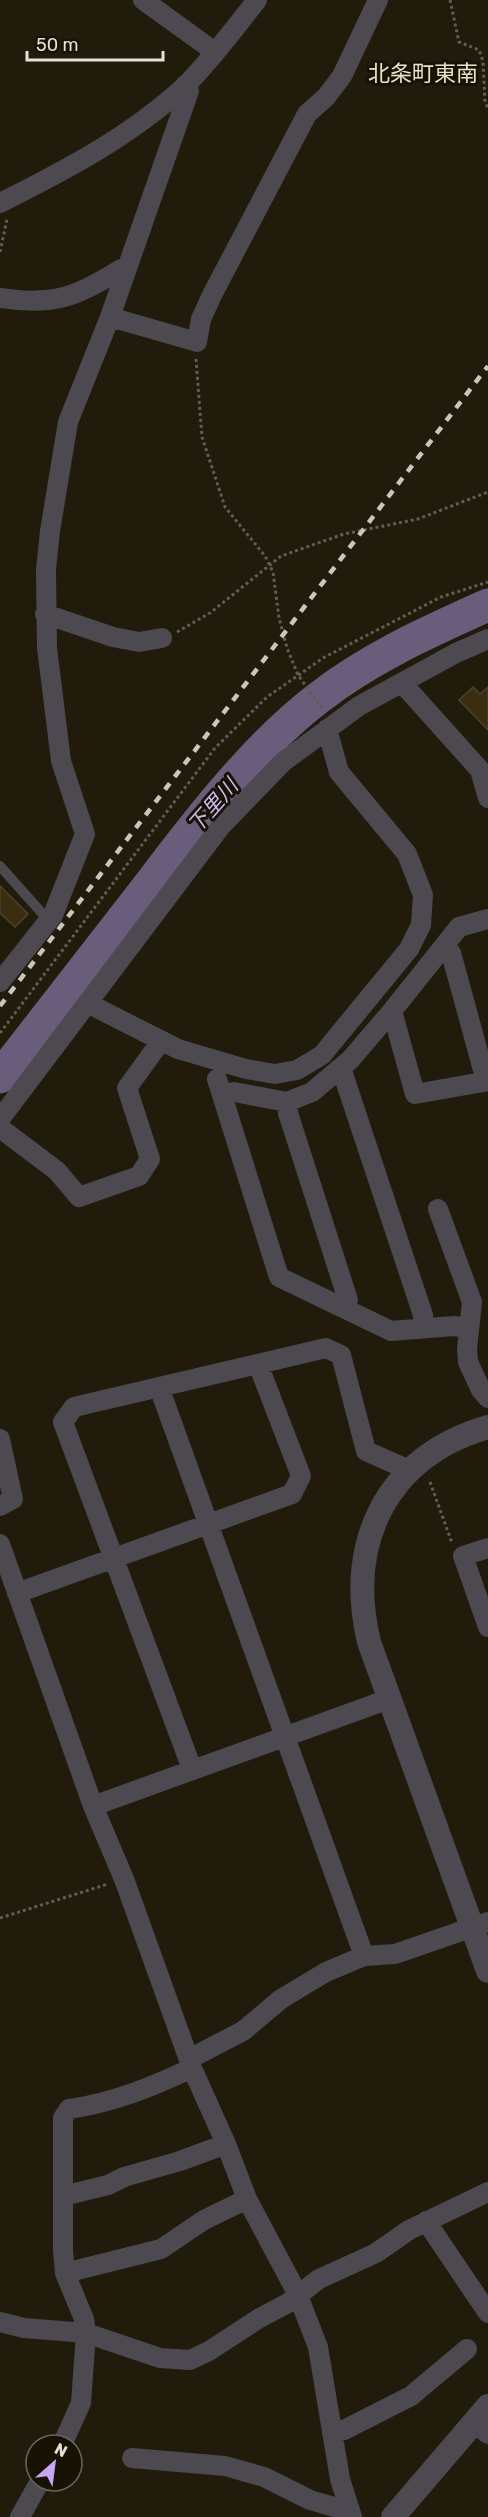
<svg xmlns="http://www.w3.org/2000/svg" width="488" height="2517" viewBox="0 0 488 2517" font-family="Rubik,'Noto Sans JP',sans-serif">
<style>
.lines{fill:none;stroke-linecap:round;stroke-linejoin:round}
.river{stroke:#6a5d7c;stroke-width:33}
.building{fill:#3b2e0e;stroke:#4a4333;stroke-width:1.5}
.path{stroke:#625d50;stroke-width:3;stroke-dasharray:3 3;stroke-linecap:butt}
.service{stroke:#4c4950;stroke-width:10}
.minor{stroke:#4c4950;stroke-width:20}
.tertiary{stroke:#4c4950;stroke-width:24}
.rail{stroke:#cac6bb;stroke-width:4.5;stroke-dasharray:8 8;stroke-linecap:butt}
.labels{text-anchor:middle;stroke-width:6;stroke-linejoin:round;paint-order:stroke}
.water-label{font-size:21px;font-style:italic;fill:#d0b9f0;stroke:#181204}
.quarter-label{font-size:22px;fill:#e9e0cc;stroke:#181204}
</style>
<rect width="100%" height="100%" fill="#211b0c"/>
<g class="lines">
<path class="river" d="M0 1077C51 1012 102 946 153 880 200 818 256 746 317 699 369 658 428 632 488 605"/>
</g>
<path class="building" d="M473 687 480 694 488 687V730L459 700Z
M0 886 28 914 15 927 0 913Z"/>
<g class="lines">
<path class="path" d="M450 0 459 42 479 50 483 61 485 102 488 108
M0 252 7 219
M196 359 202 437 225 507 265 556 273 572 279 618 287 648 298 675 324 711
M177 632 210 613 281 556 344 534 418 519 488 492
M0 1033 215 748 267 697 323 658 441 597 488 582
M430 1482 452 1543
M0 1918 108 1884"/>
<path class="service" d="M0 866 49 921"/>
<path class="minor" d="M143 0 215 52
M0 203C66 170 131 136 186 85 212 59 234 29 257 0
M0 298C53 306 77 297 121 269L126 270
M110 317 197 342 201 319 212 295 307 114 326 97 342 76 378 0
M45 614 113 637 139 642 162 638
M402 683 480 770 488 798
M444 946 451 953 486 1081
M0 982 53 915 85 834 61 761 47 648 46 570 50 531 68 422 110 317 189 91 185 85
M87 1003 178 1049 246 1069 275 1074 297 1070 322 1055 409 949 421 925 423 895 407 854 339 772 327 729
M392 1011 415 1094 488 1081
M339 1069 343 1074 423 1315 424 1328
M217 1079 279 1277 391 1331 454 1326 469 1328
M222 1094 234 1092 287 1102 312 1092 350 1060 392 1011 459 927 488 919
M287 1102 288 1113 348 1300 344 1308
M0 1119 221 826 283 762 359 706 456 653 488 639
M0 1128 57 1171 79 1197 139 1176 150 1159 127 1088 161 1041
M438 1209 472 1302 467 1349 468 1362 481 1390 488 1398
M159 1387 364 1956
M0 1439 13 1499 0 1506
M0 1544 93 1806 124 1879 192 2068 226 2144 247 2199 297 2293 318 2347 340 2479 352 2517
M488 1548 463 1556 488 1627
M17 1593 292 1494 301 1476 258 1364
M192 1769 63 1422 74 1407 326 1348 341 1355 366 1451 409 1470
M93 1806 389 1699
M189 2059 243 2031 281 1999 326 1972 364 1956 395 1954 488 1922
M63 2196 108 2185 124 2177 180 2161 226 2144
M426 2221 488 2313
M65 2273 161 2249 204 2220 247 2199
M0 2322 24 2328 86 2333 160 2358 190 2360 209 2351 258 2319 288 2303 319 2279 376 2253 409 2230 488 2192
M474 2423 488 2434
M332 2433 344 2430 411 2396 467 2349
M62 2445 81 2403 86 2333 84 2319 65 2273 63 2251V2118L69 2109C112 2103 152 2087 192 2068
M132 2458 225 2466 264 2477 310 2500 345 2510 349 2508
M20 2517 40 2481"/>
<path class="tertiary" d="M488 1427C387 1456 345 1542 369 1642L488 1971
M393 2517 488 2406"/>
<path class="rail" d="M0 1006 488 366"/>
</g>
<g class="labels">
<g class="water-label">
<text transform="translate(213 806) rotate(-49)" y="7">下里川</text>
</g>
<g class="quarter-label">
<text x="423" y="81">北条町東南</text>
</g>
</g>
<g transform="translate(54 2463) rotate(28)"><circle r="28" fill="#181204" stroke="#6a6558" stroke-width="1.5"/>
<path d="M0-4.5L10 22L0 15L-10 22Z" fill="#c6a6f0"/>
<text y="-9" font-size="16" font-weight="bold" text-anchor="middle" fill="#e5e1d7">N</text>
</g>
<path d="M27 51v9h136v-9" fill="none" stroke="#e5e1d7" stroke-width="3"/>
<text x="36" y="51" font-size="18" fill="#e5e1d7" stroke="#181204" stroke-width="4.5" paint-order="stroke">50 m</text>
</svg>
